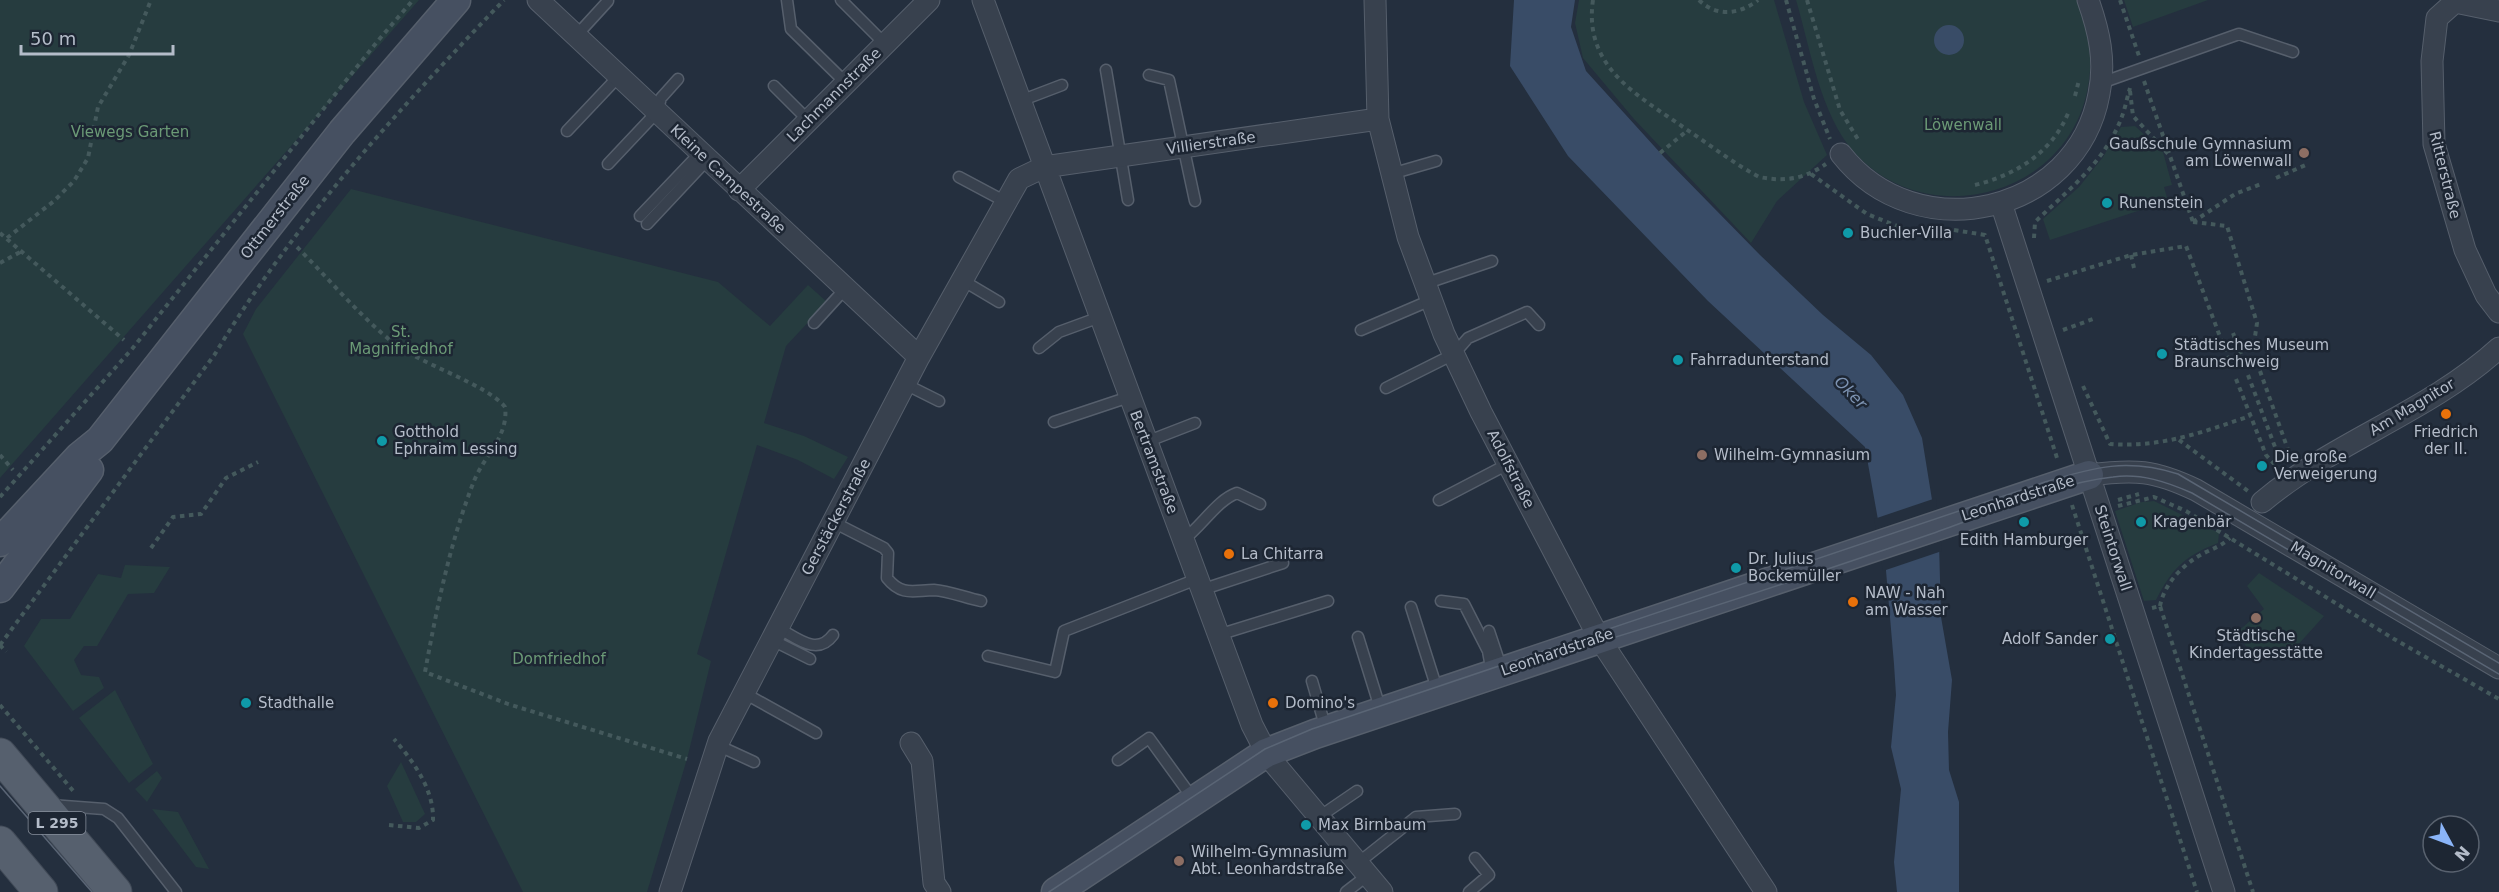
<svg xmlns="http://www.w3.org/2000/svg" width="2499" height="892" viewBox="0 0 2499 892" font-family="'DejaVu Sans',sans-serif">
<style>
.green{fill:#263c3f}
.water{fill:#394c67}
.pier{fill:#242f3e}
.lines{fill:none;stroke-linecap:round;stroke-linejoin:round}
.lane-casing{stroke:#565f6c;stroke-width:13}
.street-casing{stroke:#565f6c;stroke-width:23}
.secondary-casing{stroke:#565f6c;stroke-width:31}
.primary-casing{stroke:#414a57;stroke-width:35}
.path{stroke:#44595c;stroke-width:4;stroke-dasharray:4.5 4.5;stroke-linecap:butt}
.lane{stroke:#38414e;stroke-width:10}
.street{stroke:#38414e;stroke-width:21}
.secondary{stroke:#465061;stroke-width:28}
.primary{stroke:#56606e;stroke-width:33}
.tram{stroke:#5a6575;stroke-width:1.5}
.education-dot{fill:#8d6e63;stroke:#1d2633;stroke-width:2}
.culture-dot{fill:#0f9aa8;stroke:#1d2633;stroke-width:2}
.food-dot{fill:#e8710a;stroke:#1d2633;stroke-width:2}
.labels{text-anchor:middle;stroke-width:5;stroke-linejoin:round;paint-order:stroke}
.shield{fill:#1d2633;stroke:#878f9c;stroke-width:1.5}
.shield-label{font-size:14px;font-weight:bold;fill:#b4bcc9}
.street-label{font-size:15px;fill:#b4bcc9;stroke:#1d2633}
.park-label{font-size:15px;fill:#6b9a76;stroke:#1d2633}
.poi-label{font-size:15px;fill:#b4bcc9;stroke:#1d2633;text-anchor:start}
.water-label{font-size:16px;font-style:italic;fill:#7c92b1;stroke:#1d2633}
</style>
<rect width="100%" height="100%" fill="#242f3e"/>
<path class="green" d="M0 0H419L0 478Z
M1579 0H1774L1804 102 1827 155 1777 201 1751 243 1634 119 1583 58 1575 23Z
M1796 0H2077C2087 26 2093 52 2089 80 2075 194 1929 236 1854 152 1820 114 1810 47 1796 0Z
M2124 0H2208L2133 27Z
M2135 126 2163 152 2172 185 2164 187 2168 201 2050 240 2043 219 2079 187 2103 157 2121 127Z
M351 189 718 282 770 326 808 285 827 302 786 346 764 423 804 436 848 457 834 479 798 460 757 445 697 654 711 661 687 759 647 892H523L243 334 256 309Z
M2154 501 2219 533 2218 543C2185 556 2172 568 2156 600L2144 601 2115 511 2142 502Z
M125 565 170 567 154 593 128 594 97 646H84L74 660 81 675 99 677 104 688 73 711 24 646 41 619H70L98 574 121 578Z
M2259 573 2324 616 2286 658 2268 647 2255 658 2236 633 2264 609 2247 586Z
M115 690 153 764 129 783 79 718Z
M401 762 425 814 416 822H403L387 786Z
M157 771 162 778 147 802 135 789Z
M152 809 178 812 209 869 196 867Z"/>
<path class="water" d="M1514 0H1575L1571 27 1586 71 1664 157 1760 255 1823 315 1871 355 1903 395 1922 438 1939 543 1941 617 1952 680 1948 732 1949 770 1959 802V892H1897L1894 862 1901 789 1891 747 1896 695 1894 664 1885 559 1865 447 1708 301 1568 156 1510 66Z
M1934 40a15 15 0 1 1 30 0a15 15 0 1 1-30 0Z"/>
<path class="pier" d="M1936 498 1942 551 1883 571 1874 519Z"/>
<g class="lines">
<g class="lane-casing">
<path id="lane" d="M787 0 791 29 846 83
M841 0 885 44
M576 36 608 1
M1106 70 1128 200
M1149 75 1169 80 1195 201
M2101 83 2239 34 2293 52
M774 86 808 120
M1020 101 1062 85
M567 131 619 76
M608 164 657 112 661 98 678 79
M1391 174 1436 161
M959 177 1006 202
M640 216 700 153
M647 224 707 160
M962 280 999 302
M1424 284 1492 261
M814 323 845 289
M1361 330 1431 300
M1039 348 1059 332 1100 317
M905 384 939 401
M1386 388 1454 354 1468 338 1527 312 1539 325
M1054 422 1129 397
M1146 442 1195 423
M1439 500 1508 464
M833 522 884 548 888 553 887 578C902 597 915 590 934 590 949 591 966 598 981 601
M1183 540C1202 526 1217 500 1237 493L1260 504
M1201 590 1283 563
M1441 601 1464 604 1488 651 1492 673
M1411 607 1438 692
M778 628C796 637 817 657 833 635
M1489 631 1502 670
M1218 635 1328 601
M1358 637 1381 711
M772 640 810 659
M988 656 1055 672 1064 631 1197 579
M1312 681 1326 729
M744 693 816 733
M717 745 754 762
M1118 760 1149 738 1194 800
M51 805 104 809 118 818 176 892
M1319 817 1357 791
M1358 863 1416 817 1455 814
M1346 892 1368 875
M1469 892 1489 875 1475 858"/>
</g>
<g class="street-casing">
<path id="street" d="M538 0 919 357
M983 0 1252 725 1268 756 1382 892
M1375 0 1378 119 1408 237 1444 334 1481 412 1599 638 1766 892
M2455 2 2437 18 2432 61 2434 144 2465 250 2486 295 2499 312
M2455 2 2499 11
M1841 154C1916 250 2077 215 2099 94 2106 61 2099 31 2088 0
M739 190 929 0
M2001 203 2224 892
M2089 475C2135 469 2154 470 2196 490L2499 668
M2262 502C2335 441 2429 412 2499 348
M911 743 922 761 934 883 940 892
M670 892 719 741 919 357 1019 179 1044 167 1378 119"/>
</g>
<g class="secondary-casing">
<path id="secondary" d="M0 542 79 457 100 440 342 132 456 0
M0 588 89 470
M1056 892 1266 753 1315 734 2089 475"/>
</g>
<g class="primary-casing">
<path id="primary" d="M0 755 115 892
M0 843 41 892"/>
</g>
<path class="path" d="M1593 0C1583 68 1639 96 1686 129 1710 145 1733 163 1759 177 1785 182 1804 179 1826 164
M1699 0C1716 17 1739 15 1758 0
M1786 0 1814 99 1830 139
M1807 0 1840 110 1859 141
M2120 0 2139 56
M2144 81 2169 153
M2130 91 2133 116 2170 156 2193 222
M2075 96 2079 80
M1660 153 1688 130
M1811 174 1867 214 1912 232 1943 230
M2276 178 2308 164
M1975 185C2016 175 2053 152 2069 111
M2193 222 2227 226 2257 323 2253 350
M2193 222 2235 194 2261 184
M1954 230 1985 235 2058 461
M0 233 124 340
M7 238 54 201 74 181 88 158 98 107 129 55 151 0
M2034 238 2035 222C2067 191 2104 163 2121 119 2125 109 2127 98 2130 88
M297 247C326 276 359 315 391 341 419 364 487 384 505 407 509 436 484 456 474 481 450 542 437 607 425 672L508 704 687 759
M2131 255 2134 268
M0 263 22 251
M2047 281 2131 255 2186 246 2228 358
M2063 330 2093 319
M2233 333 2241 354
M2211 346 2222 341
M2260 371 2291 458
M2248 375 2281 463
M2236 379 2266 455 2277 467
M2083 386 2110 444C2161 448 2203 432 2250 416
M2179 440 2248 491
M0 455 13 470
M0 497 132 349 376 43 413 0
M2118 500 2139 494
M2072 505 2197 892
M2118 506 2154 497 2186 511 2394 639 2499 699
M151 548 173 517 201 514 226 478 258 462
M2160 606C2164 585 2180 568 2197 557 2208 550 2219 548 2230 538
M2152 608 2160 606 2253 892
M0 645 215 354C293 224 399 109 504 0
M0 645 6 652
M0 705 75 793
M389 825 419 828 433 820C434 789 413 761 394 739"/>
<use href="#lane" class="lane"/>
<use href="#street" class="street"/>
<use href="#secondary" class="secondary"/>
<use href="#primary" class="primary"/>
<path class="tram" d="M1606 640C1715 607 1823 571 1931 534 1986 515 2055 483 2113 477 2141 473 2167 482 2192 493L2499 674
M0 786 92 892
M1049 892 1265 749 1312 729 2045 482C2095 467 2127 458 2178 474L2499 663"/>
</g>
<g class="education-dot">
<circle cx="2304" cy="153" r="6"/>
<circle cx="1702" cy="455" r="6"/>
<circle cx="2256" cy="618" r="6"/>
<circle cx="1179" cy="861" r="6"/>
</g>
<g class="culture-dot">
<circle cx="2107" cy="203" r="6"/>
<circle cx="1848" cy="233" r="6"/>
<circle cx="2162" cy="354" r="6"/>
<circle cx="1678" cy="360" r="6"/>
<circle cx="382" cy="441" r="6"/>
<circle cx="2262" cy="466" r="6"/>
<circle cx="2024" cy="522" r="6"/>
<circle cx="2141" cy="522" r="6"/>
<circle cx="1736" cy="568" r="6"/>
<circle cx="2110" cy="639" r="6"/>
<circle cx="246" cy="703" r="6"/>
<circle cx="1306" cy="825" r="6"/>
</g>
<g class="food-dot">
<circle cx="2446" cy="414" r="6"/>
<circle cx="1229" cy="554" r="6"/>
<circle cx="1853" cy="602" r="6"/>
<circle cx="1273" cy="703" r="6"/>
</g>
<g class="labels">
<rect class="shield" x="28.5" y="812" width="57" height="22" rx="4.5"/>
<g class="shield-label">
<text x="57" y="828">L 295</text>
</g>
<g class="street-label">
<text transform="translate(834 95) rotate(-45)" y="5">Lachmannstraße</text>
<text transform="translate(1211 143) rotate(-8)" y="5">Villierstraße</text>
<text transform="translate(2445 175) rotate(76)" y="5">Ritterstraße</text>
<text transform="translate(728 179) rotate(43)" y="5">Kleine Campestraße</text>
<text transform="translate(275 217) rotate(-52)" y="5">Ottmerstraße</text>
<text transform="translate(2412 407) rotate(-31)" y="5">Am Magnitor</text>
<text transform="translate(1154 462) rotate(69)" y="5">Bertramstraße</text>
<text transform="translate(1511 469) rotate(63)" y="5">Adolfstraße</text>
<text transform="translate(2018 498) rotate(-18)" y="5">Leonhardstraße</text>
<text transform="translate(836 517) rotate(-62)" y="5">Gerstäckerstraße</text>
<text transform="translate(2113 548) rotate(72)" y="5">Steintorwall</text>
<text transform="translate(2333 570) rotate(31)" y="5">Magnitorwall</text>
<text transform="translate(1557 652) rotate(-19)" y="5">Leonhardstraße</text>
</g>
<g class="park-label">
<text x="1963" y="130">Löwenwall</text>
<text x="130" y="137">Viewegs Garten</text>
<text x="401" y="337">St.<tspan x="401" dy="17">Magnifriedhof</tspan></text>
<text x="559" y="664">Domfriedhof</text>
</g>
<g class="poi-label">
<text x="2292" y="149" text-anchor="end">Gaußschule Gymnasium<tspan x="2292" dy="17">am Löwenwall</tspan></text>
<text x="2119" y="208">Runenstein</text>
<text x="1860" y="238">Buchler-Villa</text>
<text x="2174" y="350">Städtisches Museum<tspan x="2174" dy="17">Braunschweig</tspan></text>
<text x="1690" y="365">Fahrradunterstand</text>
<text x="394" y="437">Gotthold<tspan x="394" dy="17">Ephraim Lessing</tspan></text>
<text x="2446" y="437" text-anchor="middle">Friedrich<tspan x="2446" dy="17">der II.</tspan></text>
<text x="1714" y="460">Wilhelm-Gymnasium</text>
<text x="2274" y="462">Die große<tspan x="2274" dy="17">Verweigerung</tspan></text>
<text x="2153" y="527">Kragenbär</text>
<text x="2024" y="545" text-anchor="middle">Edith Hamburger</text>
<text x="1241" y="559">La Chitarra</text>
<text x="1748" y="564">Dr. Julius<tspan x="1748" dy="17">Bockemüller</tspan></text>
<text x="1865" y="598">NAW - Nah<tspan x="1865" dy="17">am Wasser</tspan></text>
<text x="2256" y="641" text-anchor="middle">Städtische<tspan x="2256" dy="17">Kindertagesstätte</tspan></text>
<text x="2098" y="644" text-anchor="end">Adolf Sander</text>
<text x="258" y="708">Stadthalle</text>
<text x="1285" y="708">Domino's</text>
<text x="1318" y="830">Max Birnbaum</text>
<text x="1191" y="857">Wilhelm-Gymnasium<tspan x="1191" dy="17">Abt. Leonhardstraße</tspan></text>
</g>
<g class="water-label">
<text transform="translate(1851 392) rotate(46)" y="6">Oker</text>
</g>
</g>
<g transform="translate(2451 844) rotate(131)"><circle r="28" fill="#1d2633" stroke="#59626f" stroke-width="1.5"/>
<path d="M0-4.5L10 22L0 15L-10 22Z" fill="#8ab4f8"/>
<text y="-9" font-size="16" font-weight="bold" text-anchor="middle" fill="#b4bcc9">N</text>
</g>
<path d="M21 45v9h152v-9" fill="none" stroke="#b4bcc9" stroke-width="3"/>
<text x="30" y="45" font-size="18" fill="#b4bcc9" stroke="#1d2633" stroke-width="4.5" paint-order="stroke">50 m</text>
</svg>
